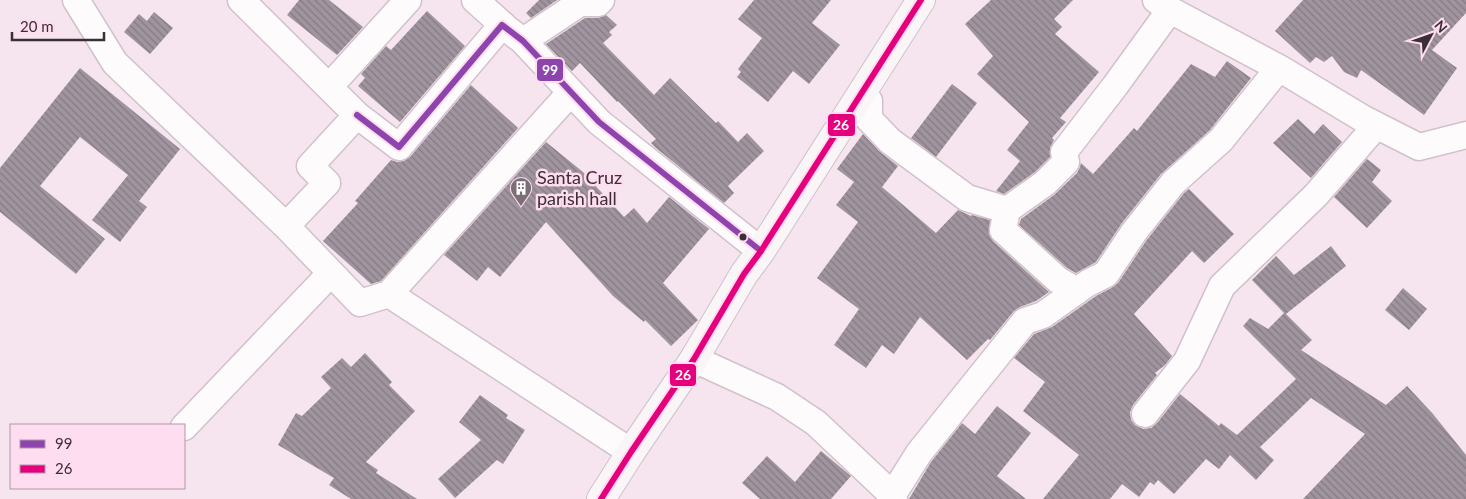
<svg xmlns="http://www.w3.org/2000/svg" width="1466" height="499" viewBox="0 0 1466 499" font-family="Lato,sans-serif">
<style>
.building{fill:url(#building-back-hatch)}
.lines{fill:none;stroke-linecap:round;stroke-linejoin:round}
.minor-casing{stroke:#d0c1ca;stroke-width:29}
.secondary-casing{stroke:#d0c1ca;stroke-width:30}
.minor{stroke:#fefbfd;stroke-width:26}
.secondary{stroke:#faf6f8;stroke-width:28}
.bus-1-casing{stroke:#feddf0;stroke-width:10}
.bus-2-casing{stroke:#feddf0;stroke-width:10}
.bus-1{stroke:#8e44ad;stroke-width:6}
.bus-2{stroke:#e5007d;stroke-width:6}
.bus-dot{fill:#3b2e35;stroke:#feddf0;stroke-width:2}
.labels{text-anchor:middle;stroke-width:5;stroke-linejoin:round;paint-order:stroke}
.poi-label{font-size:18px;fill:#3b2e35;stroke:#feddf0;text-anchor:start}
.line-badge{stroke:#feddf0;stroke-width:2}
.badge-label{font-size:14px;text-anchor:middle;font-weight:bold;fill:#fff}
</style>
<defs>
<pattern id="building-back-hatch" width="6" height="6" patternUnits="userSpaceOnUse" patternTransform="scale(1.25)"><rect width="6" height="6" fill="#a0959f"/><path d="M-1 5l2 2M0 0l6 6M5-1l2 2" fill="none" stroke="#847a82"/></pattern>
</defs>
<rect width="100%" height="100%" fill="#f6e5ef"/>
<path class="building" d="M299 0H329L363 27 337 55 287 15Z
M539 0H557L531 18 526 13Z
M754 0H831L812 23 840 45 809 84 793 71 768 102 737 77 741 72 738 69 762 38 738 19Z
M991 0H1073L1054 19 1062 27 1055 34 1099 72 1060 118 1066 122 1052 138 1054 140 1050 148V157L1035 172 1004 194 996 191 1020 161 1007 150 1029 122 977 74 993 56 965 24Z
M1303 0H1466V13L1432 50 1457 68 1424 115 1361 70 1357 78 1344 72 1332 56 1324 62 1316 57 1310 63 1275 31Z
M427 11 465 46 400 122 358 86 365 78 361 74 386 46 391 50Z
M154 12 173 28 150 54 124 32 139 14 147 21Z
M606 15 617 25 609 32 612 35 603 43 654 95 670 78 716 123 718 121 738 142 747 133 764 151 728 186 734 193 724 203 656 148 651 143 656 139 618 101 617 102 580 63 572 71 546 44 585 18H598Z
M1227 61 1251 78 1210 130 1161 174 1122 223 1096 262 1076 273 1067 268 1019 225 1021 219 1054 195 1077 173 1080 167 1081 163 1093 174 1134 128 1137 131 1191 64 1215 77Z
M80 68 180 149 139 201 147 207 120 242 92 220 128 175 80 137 40 186 105 239 76 274 0 212V168Z
M952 84 977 103 936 157 911 138Z
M471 85 518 128 381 281 371 284 323 241 358 203 355 201 391 160 397 162 404 161 410 157Z
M1298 119 1314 134 1323 124 1342 142 1311 178 1273 143Z
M863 134 879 151 898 166 882 187 936 233 958 210 971 216 972 215 990 220 989 234 993 241 1049 292 1036 301 1020 307 1014 311 990 340 988 339 967 360 920 317 894 354 882 345 866 368 834 345 859 309 817 278 858 222 836 205 854 182 837 169Z
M546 142 583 172 624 217 634 208 647 223 669 197 709 229 663 283 698 320 671 346 645 320 644 322 613 296 546 222 500 277 488 267 477 281 444 255Z
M1367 159 1381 170 1372 182 1392 201 1367 228 1334 197Z
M1189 189 1234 234 1204 263 1192 251 1134 314 1172 356 1165 365 1155 373 1157 375 1133 405 1130 412 1131 420 1135 425 1143 429 1151 428 1157 423 1180 394 1219 426 1221 423 1237 435 1296 379 1243 326 1250 318 1268 329 1284 313 1252 280 1276 256 1294 275 1331 246 1346 266 1286 314 1312 340 1301 350 1386 405 1407 386 1433 414 1466 455V499H1303L1365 434 1311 398 1260 447 1274 460 1256 480 1230 455 1219 469 1206 459 1174 494 1158 480 1154 485 1150 482 1139 497 1122 484 1110 499H1043L1079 455 1023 411 1045 382 1014 358 1034 334 1052 327 1096 296 1113 287 1118 283 1146 241 1184 193Z
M1403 288 1427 309 1409 330 1385 310Z
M365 353 392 382 389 385 415 411 366 462 378 470 376 473 417 499H351L329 485 334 478 278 445 296 413 302 416 331 388 321 377 342 358 351 367Z
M480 395 508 415 506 418 525 430 503 464 497 460 455 498 438 479 481 440 459 422Z
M997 406 1031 433 997 476 1026 499H909L931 462 962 423 975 434Z
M821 451 851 476 831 499H760L742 483 767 456 795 482Z"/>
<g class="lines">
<g class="minor-casing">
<path id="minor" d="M76 0 115 63 286 226
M241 0 357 115 310 166 327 183 286 226 360 303 389 294 631 452
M475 0 504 26
M1156 0 1170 10 1279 68 1362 118 1419 147 1466 135
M523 41 580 3H598L601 0
M329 87 408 0
M862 93 869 101V119L890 141 967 198 1007 210 1045 183 1066 162 1064 152 1115 86 1170 10
M357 115 399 147 502 25 523 41 599 122 761 251
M1007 210 1003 230 1058 280 1077 291
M389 294 571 92
M694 359 777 397 816 423 885 488 894 499
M1145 414 1187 361 1222 286 1316 195 1376 126
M184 427 331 273
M892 496 919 453 1025 321 1043 315 1088 283 1106 274 1134 232 1173 183 1221 140 1279 68"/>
</g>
<g class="secondary-casing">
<path id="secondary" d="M601 499 631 452 694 359 744 274 761 251 921 0"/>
</g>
<use href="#minor" class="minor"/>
<use href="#secondary" class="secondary"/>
<g class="bus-1-casing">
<path id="bus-1" d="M357 115 399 147 502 25 523 41 599 122 761 251"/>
</g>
<g class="bus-2-casing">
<path id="bus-2" d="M601 499 631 452 694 359 744 274 761 251 921 0"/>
</g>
<use href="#bus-1" class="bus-1"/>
<use href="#bus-2" class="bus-2"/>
</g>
<defs>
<g id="building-pin" transform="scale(1.125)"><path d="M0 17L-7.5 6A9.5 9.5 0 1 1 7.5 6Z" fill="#7c6e76" stroke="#feddf0"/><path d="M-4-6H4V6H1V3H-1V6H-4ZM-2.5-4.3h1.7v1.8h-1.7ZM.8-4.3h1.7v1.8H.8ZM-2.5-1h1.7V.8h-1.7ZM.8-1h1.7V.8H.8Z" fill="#fff"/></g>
</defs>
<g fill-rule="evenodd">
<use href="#building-pin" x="521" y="188"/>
</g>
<circle class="bus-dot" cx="743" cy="237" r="4.5"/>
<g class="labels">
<g class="poi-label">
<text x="537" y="184">Santa Cruz<tspan x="537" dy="21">parish hall</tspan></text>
</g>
</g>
<g class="line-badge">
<rect x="536" y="58" width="28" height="24" rx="5" fill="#8e44ad"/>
<rect x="827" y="113" width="29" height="24" rx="5" fill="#e5007d"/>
<rect x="669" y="363" width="28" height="24" rx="5" fill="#e5007d"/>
</g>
<g class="badge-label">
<text x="550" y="75">99</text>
<text x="841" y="130">26</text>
<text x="683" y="380">26</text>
</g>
<rect x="10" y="424" width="175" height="65" fill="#feddf0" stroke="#b097a5"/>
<rect x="20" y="440" width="25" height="8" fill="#8e44ad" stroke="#b097a5"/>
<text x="55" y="449" font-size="15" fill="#3b2e35">99</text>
<rect x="20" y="465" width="25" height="8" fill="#e5007d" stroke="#b097a5"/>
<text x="55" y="474" font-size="15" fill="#3b2e35">26</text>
<g transform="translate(1431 35) rotate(49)" stroke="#feddf0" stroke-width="4" paint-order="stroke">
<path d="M0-4L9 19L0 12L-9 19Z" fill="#3b2e35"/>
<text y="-8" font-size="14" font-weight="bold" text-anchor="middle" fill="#3b2e35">N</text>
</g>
<path d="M12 32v8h92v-8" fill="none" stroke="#3b2e35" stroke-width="2.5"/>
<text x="20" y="32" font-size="15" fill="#3b2e35" stroke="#feddf0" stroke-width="4" paint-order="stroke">20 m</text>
</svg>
